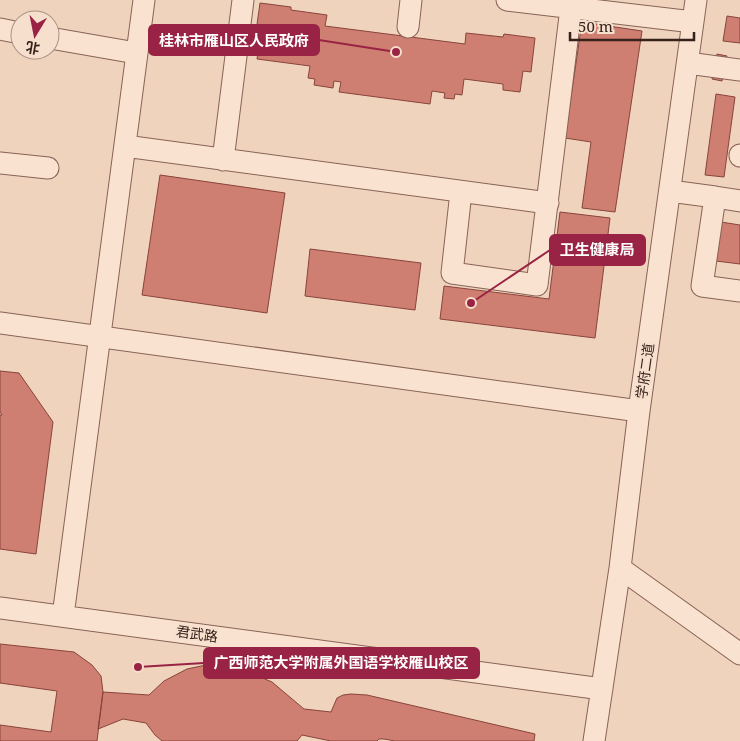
<svg xmlns="http://www.w3.org/2000/svg" width="740" height="741" viewBox="0 0 740 741" font-family="'Noto Serif','Noto Sans SC',serif">
<style>
.building{fill:#cf7f71;stroke:#88443b}
.lines{fill:none;stroke-linecap:round;stroke-linejoin:round}
.minor-casing{stroke:#886356;stroke-width:23}
.minor{stroke:#fae2d0;stroke-width:21}
.labels{text-anchor:middle;stroke-width:4;stroke-linejoin:round;paint-order:stroke}
.street-label{font-size:14px;fill:#36211b;stroke:#f6dfcd}
.leader{fill:none;stroke:#992344;stroke-width:2}
.callout-dot{fill:#992344;stroke:#f6dfcd;stroke-width:2}
.callout{fill:#992344;stroke:#992344;stroke-width:2}
.callout-label{font-size:15px;text-anchor:middle;font-weight:bold;fill:#fff}
</style>
<rect width="100%" height="100%" fill="#efd3bd"/>
<path class="building" d="M260 3 291 7V10L327 15 325 26 465 44 466 33 503 37 504 34 535 38 531 72 523 71 520 92 503 90V84L464 79 462 95 455 94 454 99 444 98 445 93 432 91 430 104 339 92 341 82 334 81 333 88 314 85 315 79 308 78 310 66 257 59 260 40 255 39Z
M727 16 740 18V43L723 41Z
M582 22 642 31 615 212 582 208 591 142 565 138Z
M717 54 727 56 722 81 712 79Z
M716 94 735 97 724 177 705 175Z
M160 175 285 193 267 313 142 295Z
M560 212 610 218 595 338 440 319 444 286 549 299Z
M721 222 740 225V264L716 261Z
M310 249 421 263 415 310 305 296Z
M0 371 19 373 53 422 36 554 0 549V415H2L0 412Z
M0 644 74 652 92 665 101 676 103 692 97 741H0V725L51 732 57 691 0 683Z
M206 665 230 668 253 674 272 682 304 709 331 712 337 698 343 695 351 694 367 695 535 734 534 741H395L384 739H379L377 741H331L302 735 297 741H162L155 735 146 723 123 719 98 729 103 692 149 695 164 681 187 669Z"/>
<g class="lines">
<g class="minor-casing">
<path id="minor" d="M507 0 693 22
M408 27 411 0
M0 29 20 33
M50 38 136 53
M688 63 740 70
M125 146 548 203
M740 155V156
M223 160 243 0
M0 163 48 168
M670 191 715 197 702 286 740 291
M461 192 452 273 537 285 572 0
M715 197 740 201
M0 323 639 411
M620 568 740 654
M0 608 602 689
M63 616 144 0
M594 741 620 568 639 411 696 0"/>
</g>
<use href="#minor" class="minor"/>
</g>
<g class="labels">
<g class="street-label">
<text transform="translate(645 371) rotate(-82)" y="5">学府二道</text>
<text transform="translate(197 634) rotate(8)" y="5">君武路</text>
</g>
</g>
<path class="leader" d="M396 52L319 40M471 303L550 250M138 667L204 663"/>
<g class="callout-dot">
<circle cx="396" cy="52" r="5"/>
<circle cx="471" cy="303" r="5"/>
<circle cx="138" cy="667" r="5"/>
</g>
<g class="callout">
<rect x="149" y="25" width="170" height="30" rx="5"/>
<rect x="550" y="235" width="95" height="30" rx="5"/>
<rect x="204" y="648" width="275" height="30" rx="5"/>
</g>
<g class="callout-label">
<text x="234" y="46">桂林市雁山区人民政府</text>
<text x="597" y="255">卫生健康局</text>
<text x="341" y="668">广西师范大学附属外国语学校雁山校区</text>
</g>
<g transform="translate(35 35) rotate(190)"><circle r="24" fill="#f6dfcd" stroke="#a99386"/>
<path d="M0-4L9 19L0 12L-9 19Z" fill="#992344"/>
<text y="-8" font-size="14" font-weight="bold" text-anchor="middle" fill="#36211b">北</text>
</g>
<path d="M570 32v8h124v-8" fill="none" stroke="#36211b" stroke-width="2.5"/>
<text x="578" y="32" font-size="15" fill="#36211b" stroke="#f6dfcd" stroke-width="4" paint-order="stroke">50 m</text>
</svg>
